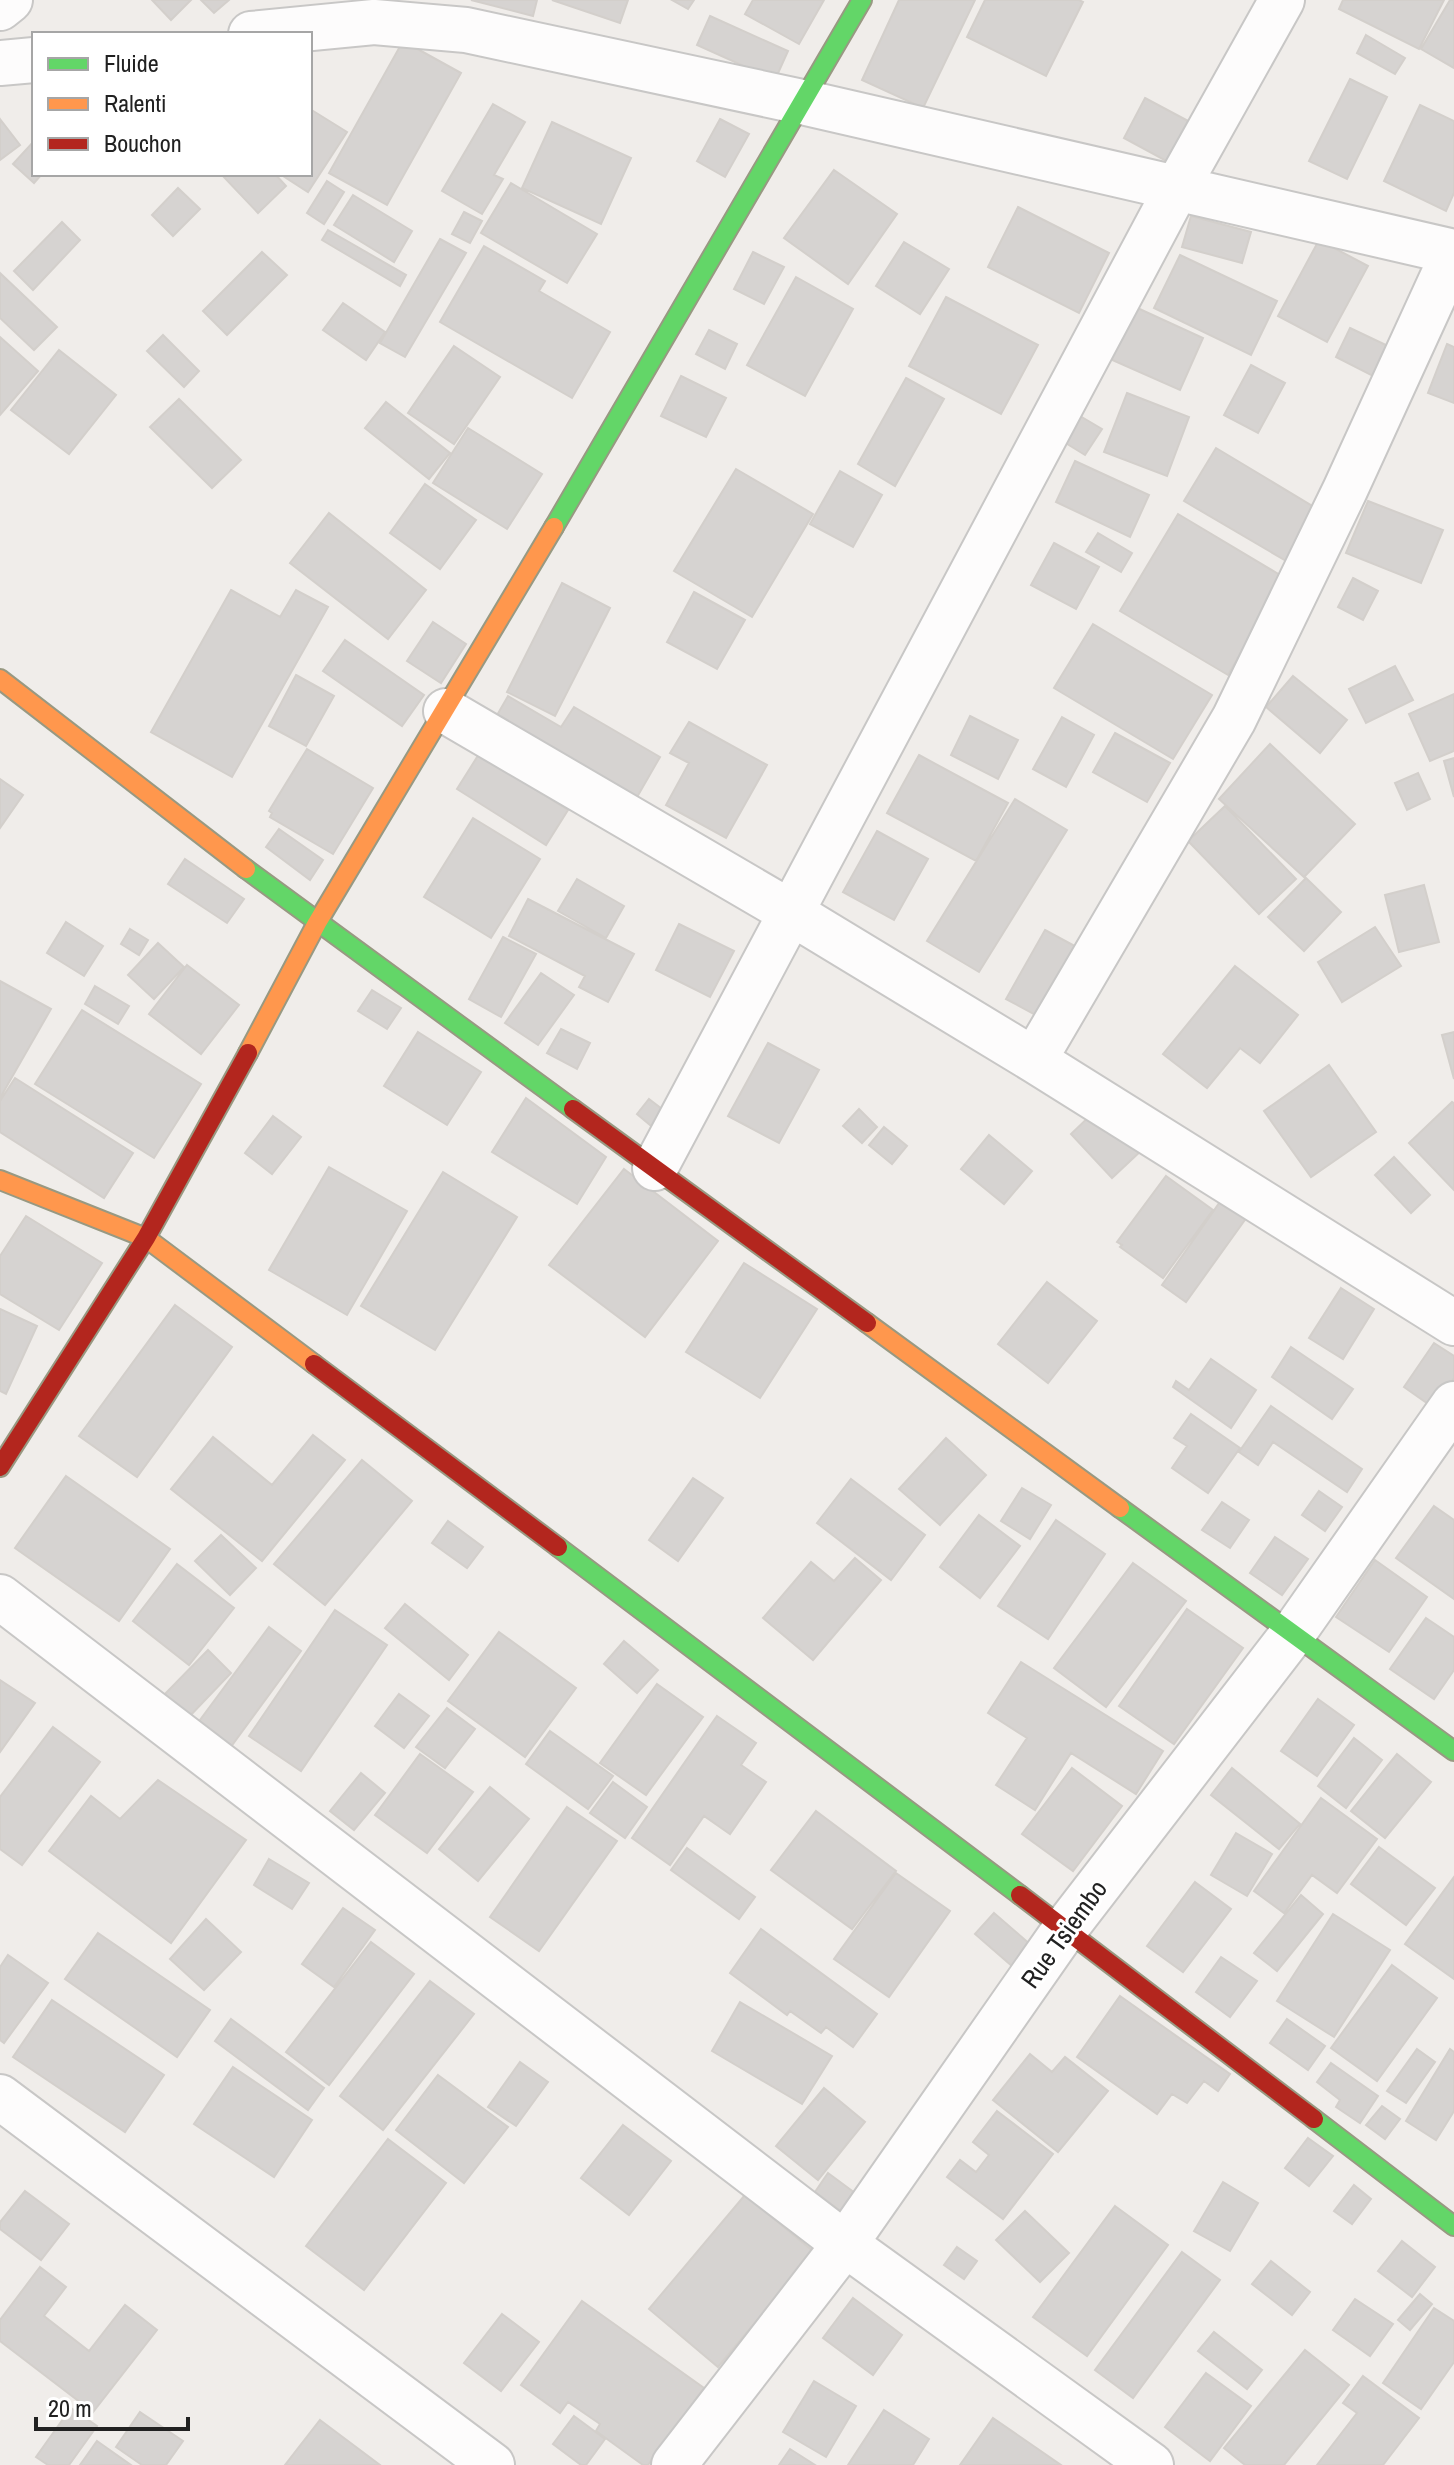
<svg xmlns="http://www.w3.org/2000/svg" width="1454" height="2465" viewBox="0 0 1454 2465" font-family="'Archivo Narrow',sans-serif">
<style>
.building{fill:#d6d3d1;stroke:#d3cfcb;stroke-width:2}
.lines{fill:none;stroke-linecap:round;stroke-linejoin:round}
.street-casing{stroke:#c8c7c6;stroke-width:48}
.fast-casing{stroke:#989982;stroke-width:22}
.slow-casing{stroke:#989982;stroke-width:22}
.jam-casing{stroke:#989982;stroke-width:22}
.street{stroke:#fdfcfc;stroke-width:44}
.fast{stroke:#63d668;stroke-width:18}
.slow{stroke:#ff974d;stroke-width:18}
.jam{stroke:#b3261e;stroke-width:18}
.labels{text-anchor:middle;stroke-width:6;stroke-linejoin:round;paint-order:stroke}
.street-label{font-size:26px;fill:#212121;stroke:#fff}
</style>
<rect width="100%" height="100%" fill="#f0edea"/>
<path class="building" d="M152 0H191L171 20Z
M201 0H229L214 13Z
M471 0H537L533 16Z
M552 0H628L620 23Z
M672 0H694L688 9Z
M753 0H824L799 44 745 14Z
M899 0H975L923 108 862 80Z
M985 0H1079L1083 2 1046 76 967 37Z
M1343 0H1444L1419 49 1339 9Z
M1450 0H1454V68L1421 49Z
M710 16 788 51 775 80 697 45Z
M1366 35 1405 58 1395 74 1357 53Z
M403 41 461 73 387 205 329 173Z
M1350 79 1387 97 1347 179 1309 161Z
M1145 98 1190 122 1168 162 1124 138Z
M493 104 525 122 494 175 503 179 482 214 442 191Z
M1420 105 1454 121V193L1446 211 1384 181Z
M310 109 347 132 308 192 280 174H310Z
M0 119 20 145 0 160Z
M720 119 749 134 725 177 697 161Z
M552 122 631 158 601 224 522 188Z
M34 141V174H42L34 183 13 164Z
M834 170 897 214 848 284 784 238Z
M221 174H275L286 186 258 213Z
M327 181 344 192 324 224 307 213Z
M511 183 597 234 567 283 481 233Z
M178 188 200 209 173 236 152 215Z
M353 195 412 231 394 262 334 225Z
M1018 207 1109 253 1079 313 988 267Z
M464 212 482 221 470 243 452 234Z
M1191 216 1251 232 1242 263 1182 247Z
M62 222 80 240 33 290 14 271Z
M328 230 406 275 400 286 322 240Z
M440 239 466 253 405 357 380 343Z
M1319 240 1368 266 1327 342 1278 316Z
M904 242 949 269 920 314 876 286Z
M484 246 545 281 539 291 610 332 572 398 440 322Z
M262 252 287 275 227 335 203 311Z
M753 252 784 267 764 304 734 289Z
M1180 255 1277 301 1251 355 1154 308Z
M0 273 57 327 34 350 0 318Z
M796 277 853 309 805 396 747 365Z
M946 297 1038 345 1001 414 909 366Z
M343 303 385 332 366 360 323 330Z
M1133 306 1203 338 1180 390 1110 359Z
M1350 328 1388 346 1373 376 1336 357Z
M709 330 737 344 725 369 696 354Z
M163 335 199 371 184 387 147 351Z
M0 337 38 371 0 415Z
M1447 344 1454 347V403L1428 393Z
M454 346 500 377 454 444 408 413Z
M59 350 116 395 69 454 11 410Z
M1251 365 1285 383 1258 433 1224 415Z
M681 376 726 398 706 437 661 416Z
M906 378 944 399 895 486 858 464Z
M1127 393 1189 417 1167 476 1104 452Z
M179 399 241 460 212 488 150 427Z
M386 402 450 453 429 479 365 428Z
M1080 416 1102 429 1085 455 1064 442Z
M468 428 542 474 507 529 433 483Z
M1216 448 1324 513 1293 565 1184 501Z
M1075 461 1149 495 1130 537 1056 502Z
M736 469 813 514 752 617 674 571Z
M840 471 882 495 853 547 810 524Z
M425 484 476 520 440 569 390 533Z
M1368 501 1443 530 1421 583 1346 553Z
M329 513 426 590 388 639 290 563Z
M1178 514 1285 578 1228 675 1120 611Z
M1098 533 1132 553 1121 572 1086 552Z
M1054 543 1099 567 1076 609 1031 585Z
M1353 578 1378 591 1363 620 1338 607Z
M562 583 610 608 555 716 507 692Z
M231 590 280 617 296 590 328 607 232 777 151 732Z
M694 592 745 620 717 669 667 642Z
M433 622 466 644 441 683 407 661Z
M1093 624 1212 695 1173 759 1054 688Z
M345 640 424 695 402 726 323 671Z
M1395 666 1413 700 1366 723 1349 689Z
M296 675 334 696 306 746 269 726Z
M1293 676 1347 720 1320 753 1266 707Z
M1454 694V751L1430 761 1409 714Z
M508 696 561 727 574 707 660 757 636 799 496 717Z
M970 716 1018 740 998 779 951 755Z
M1062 717 1094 735 1066 787 1033 769Z
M689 722 767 765 726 838 666 805 689 763 670 753Z
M1115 733 1170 763 1147 802 1093 772Z
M1270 744 1355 824 1304 877 1219 799Z
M307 749 373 788 333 854 270 817 272 813 269 811Z
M479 754 568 810 546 845 457 789Z
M919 755 1008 803 976 861 887 813Z
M1454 758V797L1444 761Z
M1418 773 1430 799 1407 810 1395 783Z
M0 779 23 795 0 828Z
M1015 799 1067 830 979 972 927 941Z
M1225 806 1296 879 1259 914 1188 841Z
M473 818 540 859 491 938 424 897Z
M279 829 323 860 310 880 266 847Z
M877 831 928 859 894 920 843 892Z
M185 859 244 899 227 923 168 884Z
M1306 878 1341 912 1304 951 1268 917Z
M577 879 624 906 606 938 558 911Z
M1424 885 1439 942 1399 952 1385 895Z
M528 899 634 954 608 1002 579 987 585 976 509 936Z
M66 922 103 946 84 976 47 953Z
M679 924 734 951 710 997 656 970Z
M1375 927 1401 966 1342 1002 1318 962Z
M130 929 148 940 139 955 121 944Z
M1045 930 1082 950 1043 1019 1006 999Z
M503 937 536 954 501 1017 469 999Z
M158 943 184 967 154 999 128 975Z
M187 965 239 1005 201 1054 149 1014Z
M1235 966 1298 1015 1260 1063 1240 1048 1207 1088 1163 1054Z
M541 973 574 995 538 1045 505 1023Z
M0 981 51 1009 0 1098Z
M95 986 129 1006 118 1024 85 1004Z
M372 990 401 1008 387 1029 358 1011Z
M82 1010 201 1084 154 1158 35 1084Z
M561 1029 590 1043 577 1069 547 1053Z
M418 1032 481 1072 447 1125 384 1086Z
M1454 1032V1079L1442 1035Z
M768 1043 819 1070 779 1143 728 1116Z
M1329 1065 1376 1132 1311 1177 1264 1111Z
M15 1078 133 1153 104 1198 0 1132V1101Z
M526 1098 606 1157 577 1204 492 1152Z
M649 1099 675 1119 662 1135 637 1114Z
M1452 1102 1454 1103V1190L1409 1143Z
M859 1109 877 1127 862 1143 843 1126Z
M1097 1109 1145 1147 1112 1178 1071 1134Z
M273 1116 301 1137 272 1174 245 1153Z
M884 1127 907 1146 892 1164 869 1145Z
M989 1135 1032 1171 1004 1204 961 1169Z
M1394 1157 1430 1195 1411 1213 1375 1175Z
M329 1167 407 1211 347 1315 269 1270Z
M624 1169 718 1241 645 1337 549 1265Z
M443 1172 517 1217 435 1350 361 1306Z
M1166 1176 1213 1210 1163 1278 1120 1247 1122 1245 1117 1242Z
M1222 1199 1247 1217 1186 1302 1162 1285Z
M26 1216 102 1263 59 1330 0 1294V1256Z
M744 1263 817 1309 760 1398 686 1352Z
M1047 1282 1097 1321 1048 1383 998 1344Z
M1341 1288 1374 1309 1343 1359 1309 1338Z
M175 1305 232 1347 137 1477 79 1436Z
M0 1309 37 1326 6 1394 0 1391Z
M1434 1343 1454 1356V1378L1434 1408 1404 1387Z
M1291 1347 1353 1389 1332 1419 1272 1377Z
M1211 1359 1256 1390 1231 1428 1173 1387 1176 1381 1189 1390Z
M1271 1406 1362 1469 1347 1492 1273 1442 1258 1465 1239 1452Z
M1191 1414 1240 1448 1208 1493 1172 1468 1187 1446 1174 1438Z
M313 1435 345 1460 262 1561 171 1489 213 1437 272 1485Z
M946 1438 986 1475 940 1525 899 1489Z
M362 1460 412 1501 325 1605 274 1564Z
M66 1476 170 1549 119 1621 15 1548Z
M693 1478 723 1498 678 1561 649 1540Z
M851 1479 925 1535 891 1580 817 1523Z
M1022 1488 1051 1505 1030 1539 1001 1521Z
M1319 1491 1342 1507 1325 1531 1302 1515Z
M1222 1502 1249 1520 1230 1548 1202 1530Z
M1434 1506 1454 1520V1599L1396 1558Z
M979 1515 1020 1546 980 1598 940 1567Z
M1056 1520 1105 1554 1048 1639 998 1606Z
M448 1521 483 1547 467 1568 432 1543Z
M221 1535 256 1568 230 1595 195 1561Z
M1275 1537 1308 1559 1282 1595 1250 1573Z
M855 1558 881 1580 813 1660 763 1618 811 1562 834 1581Z
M1375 1560 1427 1597 1389 1652 1336 1617Z
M1133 1563 1186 1601 1106 1707 1054 1668Z
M177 1564 234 1608 189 1665 133 1621Z
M405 1604 468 1655 449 1680 385 1628Z
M1187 1609 1243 1648 1174 1744 1119 1706Z
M335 1610 387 1645 301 1771 249 1736Z
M1426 1618 1454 1637V1670L1434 1699 1390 1669Z
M269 1627 301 1651 230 1748 197 1724Z
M499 1632 576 1688 525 1757 448 1701Z
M624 1641 658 1670 637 1693 604 1664Z
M208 1650 231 1673 186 1720 162 1697Z
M1021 1662 1163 1751 1136 1794 1071 1753 1035 1810 996 1785 1027 1738 988 1713Z
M0 1680 35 1703 0 1752Z
M657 1684 703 1717 646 1795 600 1763Z
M399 1694 429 1716 404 1748 375 1726Z
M1318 1699 1354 1725 1317 1776 1281 1751Z
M447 1708 475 1729 445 1768 416 1747Z
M717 1716 756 1743 741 1765 766 1782 730 1834 704 1816 670 1865 632 1838Z
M53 1727 100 1762 22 1865 0 1849V1797Z
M550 1731 613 1776 588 1809 526 1764Z
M1354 1738 1382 1760 1346 1808 1318 1786Z
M420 1754 473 1792 427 1853 375 1815Z
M1397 1754 1431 1782 1385 1838 1351 1811Z
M1072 1768 1122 1806 1073 1871 1022 1834Z
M1232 1768 1300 1824 1279 1849 1211 1795Z
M361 1773 385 1793 354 1830 330 1811Z
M158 1780 246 1840 171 1943 49 1851 91 1796 120 1819Z
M613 1782 647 1807 625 1838 590 1813Z
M490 1787 529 1819 478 1881 439 1849Z
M1321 1798 1377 1839 1337 1893 1312 1875 1284 1913 1254 1891Z
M567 1807 617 1841 539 1951 490 1917Z
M816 1811 896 1871 852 1929 771 1870Z
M1236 1833 1272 1854 1247 1896 1211 1875Z
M1379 1847 1435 1888 1406 1925 1351 1884Z
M687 1848 755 1897 739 1919 671 1870Z
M269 1859 309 1883 292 1909 254 1885Z
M896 1873 950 1911 889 1997 834 1959Z
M1454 1877V1979L1405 1944Z
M1195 1882 1231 1909 1183 1972 1147 1946Z
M1301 1895 1323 1914 1277 1971 1254 1953Z
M343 1908 375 1930 334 1987 302 1964Z
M994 1913 1031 1945 1012 1966 975 1934Z
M1333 1914 1390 1950 1334 2037 1277 2001Z
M206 1919 241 1952 204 1990 170 1959Z
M761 1929 877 2014 853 2047 826 2027 821 2033 790 2011 787 2015 730 1973Z
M98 1933 210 2010 177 2057 65 1979Z
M371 1942 414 1974 329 2085 286 2052Z
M8 1955 48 1983 4 2043 0 2040V1967Z
M1221 1957 1257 1981 1230 2017 1196 1992Z
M1392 1965 1437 1998 1377 2081 1331 2048Z
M430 1981 474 2014 383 2130 340 2096Z
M1120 1996 1230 2074 1218 2091 1204 2081 1187 2103 1172 2094 1157 2114 1077 2057Z
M52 2000 164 2075 125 2132 13 2057Z
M740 2002 832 2056 802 2104 712 2051Z
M231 2019 324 2088 308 2110 215 2041Z
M1287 2019 1325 2046 1308 2070 1270 2043Z
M1417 2049 1435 2062 1406 2103 1387 2091Z
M1450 2049 1454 2052V2111L1436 2140 1406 2121Z
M1030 2054 1052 2072 1065 2057 1108 2091 1058 2152 993 2100Z
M520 2062 548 2082 516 2126 488 2107Z
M1331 2063 1378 2096 1360 2123 1336 2107 1340 2100 1317 2082Z
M233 2067 312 2120 274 2177 194 2124Z
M438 2075 508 2127 464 2183 396 2130Z
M824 2088 865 2122 818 2180 776 2146Z
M1382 2106 1400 2119 1385 2139 1366 2125Z
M997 2111 1053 2154 1003 2219 947 2177 960 2160 976 2172 989 2155 973 2142Z
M623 2125 671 2161 629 2215 581 2178Z
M1308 2138 1333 2156 1309 2186 1285 2168Z
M388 2139 446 2183 364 2290 306 2246Z
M828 2173 859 2196 846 2215 815 2192Z
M1223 2182 1258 2203 1230 2251 1194 2231Z
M1354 2185 1371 2199 1352 2224 1334 2211Z
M25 2191 69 2224 41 2260 0 2229V2222Z
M745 2195 814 2252 718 2367 649 2309Z
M1115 2206 1168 2245 1087 2356 1033 2317Z
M1025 2211 1069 2253 1040 2282 996 2240Z
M1402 2241 1435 2267 1412 2297 1378 2271Z
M957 2247 977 2261 964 2279 944 2265Z
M1182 2252 1220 2280 1133 2398 1095 2370Z
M1271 2261 1310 2292 1292 2315 1252 2284Z
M40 2267 66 2287 44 2316 89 2351 125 2305 157 2330 93 2412 0 2341V2320Z
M1420 2294 1432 2304 1410 2330 1398 2320Z
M853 2298 902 2335 873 2375 823 2338Z
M1355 2299 1393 2324 1370 2356 1333 2330Z
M582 2301 704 2388 648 2465H643L596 2431 600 2424 568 2402 560 2413 521 2385Z
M1434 2308 1454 2321V2362L1421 2409 1383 2383Z
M502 2314 539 2342 501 2391 464 2363Z
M1214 2332 1262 2370 1247 2389 1198 2351Z
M1305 2350 1349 2385 1284 2465H1245L1224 2448Z
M1206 2373 1251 2406 1210 2461 1165 2427Z
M1363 2376 1419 2418 1383 2465H1317L1357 2413 1343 2403Z
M814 2381 856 2406 826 2457 783 2432Z
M71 2408 97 2426 69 2465H48L36 2457Z
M884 2410 929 2439 913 2465H848Z
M140 2412 183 2441 166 2465H142L116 2447Z
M574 2416 605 2439 586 2465H581L553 2444Z
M993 2418 1061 2465H960Z
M320 2420 380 2465H285Z
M97 2441 131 2465H80Z
M790 2449 815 2465H779Z"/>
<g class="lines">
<g class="street-casing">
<path id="street" d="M0 8 10 0
M251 34 374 22 466 30 802 102 1454 252
M0 63 34 60
M446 711 790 912 1034 1060 1454 1323
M1034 1060 1234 719 1345 490 1454 252
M655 1168 1178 186 1282 0
M0 1597 845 2244 1151 2465
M0 2097 492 2465
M674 2465 845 2244 1065 1929 1294 1632 1454 1404"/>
</g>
<g class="fast-casing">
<path id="fast" d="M554 527 862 0
M246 869 573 1109
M1120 1508 1454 1751
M558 1547 1020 1895
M1314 2119 1454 2226"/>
</g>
<g class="slow-casing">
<path id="slow" d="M0 679 246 869
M248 1053 317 923 554 527
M0 1180 146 1238 314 1364
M867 1323 1120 1508"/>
</g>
<g class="jam-casing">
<path id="jam" d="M573 1109 867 1323
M314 1364 558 1547
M0 1467 146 1238 248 1053
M1020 1895 1314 2119"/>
</g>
<use href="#street" class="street"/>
<use href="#fast" class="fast"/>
<use href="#slow" class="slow"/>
<use href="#jam" class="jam"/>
</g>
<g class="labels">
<g class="street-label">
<text transform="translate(1064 1934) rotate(-54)" y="9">Rue Tsiembo</text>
</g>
</g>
<rect x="32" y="32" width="280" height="144" fill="#ffffff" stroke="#a6a6a6" stroke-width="2"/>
<rect x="48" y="58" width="40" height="12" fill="#63d668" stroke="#a6a6a6" stroke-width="2"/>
<text x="104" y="72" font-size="24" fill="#212121">Fluide</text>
<rect x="48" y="98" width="40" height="12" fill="#ff974d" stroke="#a6a6a6" stroke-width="2"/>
<text x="104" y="112" font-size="24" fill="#212121">Ralenti</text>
<rect x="48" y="138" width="40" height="12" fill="#b3261e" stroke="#a6a6a6" stroke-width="2"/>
<text x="104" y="152" font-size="24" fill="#212121">Bouchon</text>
<path d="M36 2417v12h152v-12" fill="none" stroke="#212121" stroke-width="4"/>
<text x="48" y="2417" font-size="24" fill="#212121" stroke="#ffffff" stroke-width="6" paint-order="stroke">20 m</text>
</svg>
